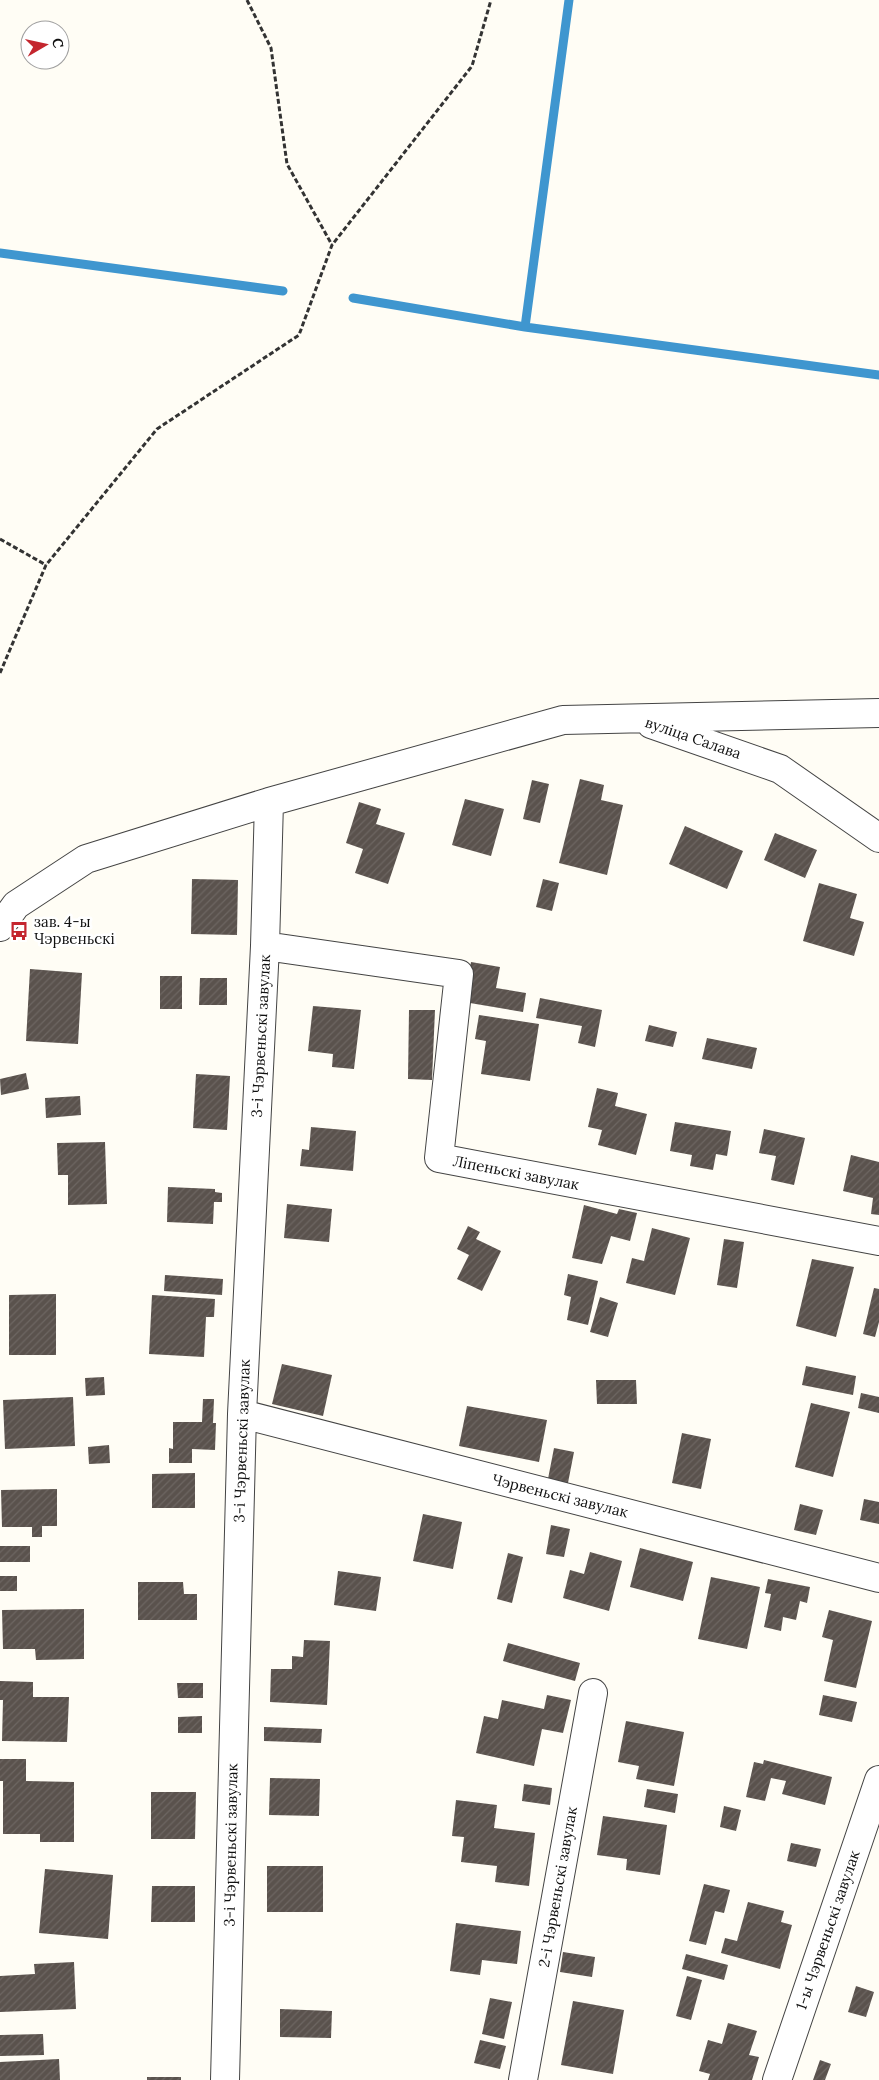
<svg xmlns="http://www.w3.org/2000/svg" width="879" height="2080" viewBox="0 0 879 2080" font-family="Lora,serif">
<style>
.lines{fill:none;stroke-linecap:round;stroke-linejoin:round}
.stream{stroke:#3f96cf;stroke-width:9}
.building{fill:url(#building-hatch)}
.minor-casing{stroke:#444;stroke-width:30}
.path{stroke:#333;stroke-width:3;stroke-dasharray:5 2.5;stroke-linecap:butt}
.minor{stroke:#fff;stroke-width:28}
.labels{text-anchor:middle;stroke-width:5;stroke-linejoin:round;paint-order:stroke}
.street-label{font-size:15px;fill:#111;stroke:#fff}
.poi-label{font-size:15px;fill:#111;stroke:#fff;text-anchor:start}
</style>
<defs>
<pattern id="building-hatch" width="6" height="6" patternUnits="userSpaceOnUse" patternTransform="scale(1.25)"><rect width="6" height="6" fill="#5a524d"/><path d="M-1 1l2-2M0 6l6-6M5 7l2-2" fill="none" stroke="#6d6662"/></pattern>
</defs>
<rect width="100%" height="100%" fill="#fffdf5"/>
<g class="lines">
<path class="stream" d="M0 253 283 291
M353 298 525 327 879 375
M525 327 569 0"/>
</g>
<path class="building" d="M580 779 604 785 601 800 623 805 607 875 559 863Z
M532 780 549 784 540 823 523 819Z
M465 799 504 809 491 856 452 845Z
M359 802 381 809 376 824 405 833 388 884 355 873 363 849 346 843Z
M685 826 743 851 727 889 669 864Z
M775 833 817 850 805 878 764 860Z
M192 879 238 880 237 935 191 934Z
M543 879 559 883 552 911 536 907Z
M819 883 857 894 850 918 864 922 854 956 803 941Z
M471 962 500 967 496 988 526 993 523 1012 464 1002Z
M30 969 82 973 78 1044 26 1041Z
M160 976H182V1009H160Z
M200 978H227V1005H199Z
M540 998 602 1010 595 1047 578 1043 582 1026 536 1018Z
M313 1006 361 1010 354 1069 332 1067 333 1054 308 1051Z
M409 1010H435L432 1080 408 1079Z
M479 1015 539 1024 530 1081 481 1074 486 1041 475 1039Z
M649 1025 677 1032 673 1047 645 1041Z
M707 1038 757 1048 752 1069 702 1059Z
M26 1073 29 1089 1 1095 0 1079Z
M196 1074 230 1076 227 1130 193 1128Z
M597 1088 618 1093 615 1106 647 1114 636 1155 598 1145 602 1130 588 1127Z
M80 1096 81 1115 46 1118 45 1098Z
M675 1122 731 1131 727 1156 716 1154 713 1170 690 1166 692 1155 670 1151Z
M311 1127 356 1131 353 1171 300 1166 302 1149 309 1150Z
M764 1129 805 1138 794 1185 771 1180 776 1156 759 1153Z
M105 1142 107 1204 68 1205V1175H58L57 1143Z
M851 1155 879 1162V1215L871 1214 873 1198 843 1191Z
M168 1187 215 1189V1192L222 1193V1202H214L213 1224 167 1222Z
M287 1204 332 1209 329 1242 284 1238Z
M584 1205 617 1214 619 1209 637 1213 630 1241 611 1236 602 1264 572 1258Z
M468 1226 480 1232 476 1239 501 1251 482 1291 457 1279 469 1255 457 1249Z
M652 1228 690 1238 675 1295 626 1283 632 1258 644 1261Z
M724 1239 744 1242 737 1288 717 1285Z
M812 1259 854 1267 836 1337 796 1326Z
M568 1274 598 1281 588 1325 567 1320 571 1297 564 1295Z
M165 1275 223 1279 222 1295 164 1291Z
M874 1288 879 1289V1322L875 1337 863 1334Z
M56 1294V1355H9V1295Z
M152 1295 215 1299 214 1317H206L204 1357 149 1354Z
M600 1297 618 1303 608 1337 590 1332Z
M282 1364 332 1375 323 1416 272 1404Z
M806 1366 856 1376 853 1395 802 1385Z
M104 1377 105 1395 86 1396 85 1378Z
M596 1380H636L637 1404H597Z
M861 1393 879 1397V1413L858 1408Z
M73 1397 75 1446 5 1449 3 1400Z
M203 1399H214L213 1423H216L215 1450 192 1449V1463H169V1448L173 1449V1422H202Z
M811 1403 850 1412 833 1477 795 1467Z
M467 1406 547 1420 539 1462 459 1446Z
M682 1433 711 1439 701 1489 672 1483Z
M109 1445 110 1463 89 1464 88 1447Z
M554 1448 574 1452 567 1488 547 1484Z
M195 1473V1508H152V1474Z
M57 1489V1526H42V1537H32V1527H2L1 1490Z
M864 1499 879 1502V1524L860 1520Z
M800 1504 823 1510 816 1535 794 1530Z
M423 1514 462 1522 453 1569 413 1561Z
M551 1525 570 1529 564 1557 546 1554Z
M0 1546H30V1562H0Z
M640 1548 693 1562 683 1601 630 1587Z
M590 1552 622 1561 609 1611 563 1598 570 1570 584 1574Z
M508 1553 523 1557 512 1603 497 1599Z
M338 1571 381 1577 376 1611 334 1605Z
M0 1576H17V1591H0Z
M711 1577 760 1587 747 1649 698 1639Z
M768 1579 810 1587 807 1603 800 1601 796 1620 783 1617 781 1631 764 1627 771 1594 765 1593Z
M138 1582H183L184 1594H197V1620H138Z
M84 1609V1659L36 1660 35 1649H3L2 1610Z
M829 1610 872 1621 856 1688 824 1681 833 1640 822 1637Z
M304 1640 330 1641 327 1705 270 1702 271 1669H292V1656L303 1657Z
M508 1643 580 1663 575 1681 503 1661Z
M0 1681 33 1682V1697H69L67 1742 2 1741 3 1700H0Z
M177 1683H203V1698H178Z
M547 1695 571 1700 563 1733 542 1729 534 1766 476 1753 484 1716 498 1719 502 1700 544 1709Z
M823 1695 857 1702 852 1722 819 1715Z
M202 1716V1733H178V1717Z
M626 1721 684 1732 674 1786 636 1779 639 1766 618 1762Z
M264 1727 322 1729 321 1743 264 1741Z
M0 1759H26V1781L74 1782V1842H40V1834H3V1781H0Z
M764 1760 832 1777 825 1805 782 1794 786 1781 771 1778 765 1801 746 1797 754 1762 763 1764Z
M270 1778 320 1779 319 1816 269 1815Z
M524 1784 552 1788 550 1805 522 1801Z
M647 1789 678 1794 675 1813 644 1807Z
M151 1792H196L195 1839H151Z
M456 1800 497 1805 494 1828 535 1833 529 1886 495 1882 497 1866 461 1862 464 1837 452 1836Z
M724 1806 741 1810 736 1831 720 1827Z
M603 1816 667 1825 660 1875 626 1870 627 1859 597 1855Z
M791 1843 821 1849 816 1867 787 1861Z
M267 1866H323V1912H267Z
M45 1869 113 1875 108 1939 39 1933Z
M704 1884 730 1890 724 1913 715 1911 706 1945 689 1941Z
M152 1886H195V1922H151Z
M748 1902 784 1911 781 1922 792 1925 780 1969 721 1953 725 1938 737 1941Z
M456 1923 521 1931 517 1964 482 1960 480 1975 450 1971Z
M563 1952 595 1957 592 1977 560 1972Z
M686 1954 728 1965 724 1980 682 1969Z
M74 1962 76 2009 0 2012V1976L35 1974 34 1964Z
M687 1976 702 1980 691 2020 676 2016Z
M856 1986 874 1992 866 2017 848 2012Z
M490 1998 512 2002 504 2039 482 2034Z
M573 2001 624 2010 613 2074 561 2065Z
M280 2009 332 2011 331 2038 280 2037Z
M728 2023 757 2031 749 2055 759 2057 752 2080H708L710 2074 699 2071 708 2040 722 2044Z
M43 2034 44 2055 0 2056V2035Z
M480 2040 506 2046 500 2069 474 2063Z
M59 2059 60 2080H0V2062Z
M820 2060 831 2064 825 2080H813Z
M147 2077H181V2080H147Z"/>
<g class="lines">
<g class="minor-casing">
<path id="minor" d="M651 724 780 769 879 838
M0 927 16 905 86 859 269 802 563 720 879 713
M265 946 459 974 439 1158 879 1241
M242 1414 879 1578
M225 2080 242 1414 265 946 269 802
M523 2080 593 1693
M777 2080 879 1780"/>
</g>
<path class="path" d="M247 0 271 48 287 164 332 245
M0 539 46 565
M0 673 46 565 157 429 299 335 332 245 472 66 491 0"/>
<use href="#minor" class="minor"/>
</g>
<defs>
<g id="bus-bare" transform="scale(1.5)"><path d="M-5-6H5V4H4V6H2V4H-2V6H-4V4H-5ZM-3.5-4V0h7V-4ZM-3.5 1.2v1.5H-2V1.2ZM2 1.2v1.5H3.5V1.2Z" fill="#c4262e" stroke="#fff" stroke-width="2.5" paint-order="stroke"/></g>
</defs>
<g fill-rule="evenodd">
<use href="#bus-bare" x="19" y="931"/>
</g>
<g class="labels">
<g class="street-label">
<text transform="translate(693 738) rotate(19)" y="5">вуліца Салава</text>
<text transform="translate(261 1036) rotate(-87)" y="5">3-і Чэрвеньскі завулак</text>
<text transform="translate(516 1173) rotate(11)" y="5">Ліпеньскі завулак</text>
<text transform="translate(242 1441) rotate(-88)" y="5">3-і Чэрвеньскі завулак</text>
<text transform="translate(560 1496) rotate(14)" y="5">Чэрвеньскі завулак</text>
<text transform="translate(231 1845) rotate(-89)" y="5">3-і Чэрвеньскі завулак</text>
<text transform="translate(558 1887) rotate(-80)" y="5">2-і Чэрвеньскі завулак</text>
<text transform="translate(828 1930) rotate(-71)" y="5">1-ы Чэрвеньскі завулак</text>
</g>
<g class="poi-label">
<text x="34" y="927">зав. 4-ы<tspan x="34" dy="17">Чэрвеньскі</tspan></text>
</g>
</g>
<g transform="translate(45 45) rotate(81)"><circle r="24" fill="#ffffff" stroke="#a0a0a0"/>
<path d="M0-4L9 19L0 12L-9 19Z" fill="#c4262e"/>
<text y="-8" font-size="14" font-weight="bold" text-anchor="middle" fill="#111111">С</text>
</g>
</svg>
